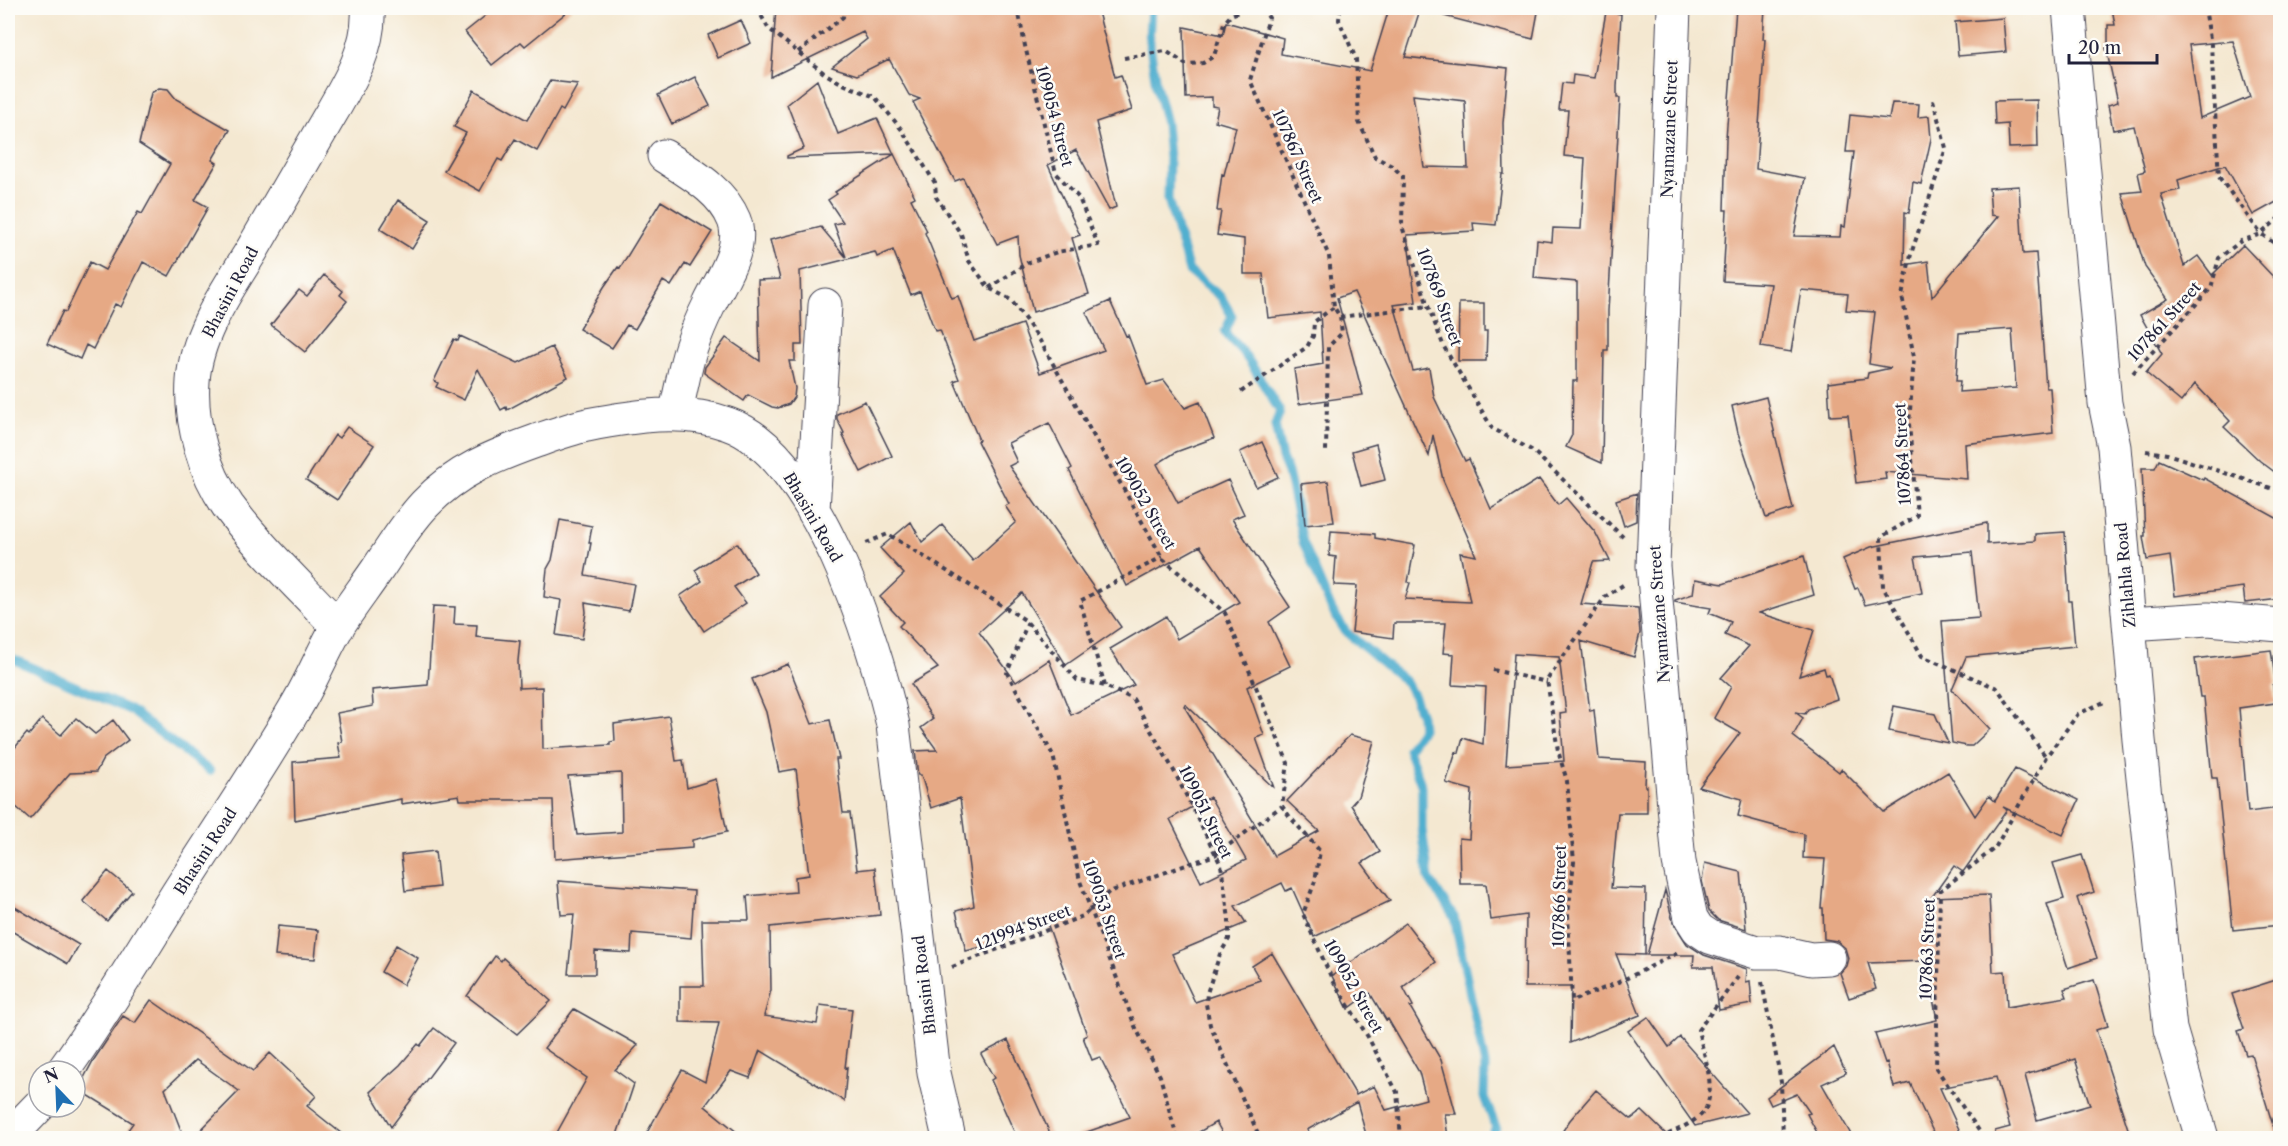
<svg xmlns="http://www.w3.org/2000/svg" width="2288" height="1146" viewBox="0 0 2288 1146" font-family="'Libre Caslon Text',serif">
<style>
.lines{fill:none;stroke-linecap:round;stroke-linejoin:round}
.stream{stroke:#51afcf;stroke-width:9}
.building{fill:#e6a985;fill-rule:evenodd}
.minor-casing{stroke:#424052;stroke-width:35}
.path{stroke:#424052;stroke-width:4;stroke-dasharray:4.5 4.5;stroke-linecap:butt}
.minor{stroke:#fff;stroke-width:33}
.labels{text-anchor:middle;stroke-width:5;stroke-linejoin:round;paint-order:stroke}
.street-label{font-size:16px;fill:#22223b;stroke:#fdfcf7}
</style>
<rect width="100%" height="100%" fill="#fdfcf7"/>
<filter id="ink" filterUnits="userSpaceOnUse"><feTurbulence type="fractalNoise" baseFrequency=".0167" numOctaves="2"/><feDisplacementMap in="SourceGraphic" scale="12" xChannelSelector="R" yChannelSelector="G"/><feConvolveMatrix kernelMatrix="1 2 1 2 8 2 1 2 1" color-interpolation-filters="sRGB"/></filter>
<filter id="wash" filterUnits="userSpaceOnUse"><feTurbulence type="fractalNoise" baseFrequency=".008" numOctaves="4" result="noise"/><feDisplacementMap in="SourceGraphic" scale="24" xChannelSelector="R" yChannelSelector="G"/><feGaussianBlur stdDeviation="1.35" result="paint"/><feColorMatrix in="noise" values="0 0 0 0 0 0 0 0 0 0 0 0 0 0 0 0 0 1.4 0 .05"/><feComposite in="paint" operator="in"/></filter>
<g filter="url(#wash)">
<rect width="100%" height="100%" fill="#f4e8d1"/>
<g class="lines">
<path class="stream" d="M1151 8 1149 38 1156 85 1166 123 1169 158 1168 199 1189 271 1221 297 1232 316 1225 332C1231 341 1238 346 1244 354 1258 372 1267 393 1280 411L1275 425 1282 458 1288 472 1303 542 1332 610 1346 632 1406 682 1414 697 1421 716 1422 729 1408 749 1422 787V829L1429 879 1454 917 1485 1065 1484 1097 1496 1127 1491 1138
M8 657 130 710 210 771"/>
</g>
<g id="blocks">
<path class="building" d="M495 8H572L525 46 521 42 492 65 465 32Z
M776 8H1097L1115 77 1121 75 1132 110 1096 122 1116 207 1109 210 1076 150 1048 165 1080 235 1072 238 1089 294 1033 312 1019 255 1018 236 997 244 963 178 955 181 913 102 920 99 909 95 889 59 857 75 832 67 867 39 863 32 771 77Z
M1445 8H1513L1538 12 1533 39 1444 16Z
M1736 8H1765L1763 39H1765L1756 169 1805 178 1794 236 1840 237 1841 226 1845 227 1854 152H1846L1850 115 1889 119 1892 103 1919 104 1918 117 1929 116 1931 139 1921 184 1913 182 1909 213 1905 212 1904 265 1928 261 1932 297 1998 216 1991 215 1989 188 2019 186 2023 254 2036 253 2046 388H2050L2053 433 1965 444 1967 479 1885 472 1886 479 1856 483 1848 415 1830 416 1828 383 1867 378 1868 373 1891 368 1869 364 1875 312 1846 310 1848 294 1801 290 1791 352 1761 347 1771 284 1723 281 1727 210H1724L1726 138ZM2012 329 2016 388 1959 392 1960 381H1956L1959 333Z
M2112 8H2280V200L2253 215 2225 165 2178 180 2180 190 2161 194 2184 266 2198 256 2212 275 2243 245 2280 284V476L2260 461 2224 427 2230 421 2195 384 2181 402 2146 373 2162 354 2140 315 2168 299 2145 267 2122 193 2142 191 2138 173 2145 171 2134 126 2113 130 2108 105 2118 102 2106 48 2108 47V25H2115ZM2233 41 2250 97 2200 118 2189 45Z
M1389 9 1419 13 1405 57 1508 68 1503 123 1504 174H1502L1496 225 1473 223 1474 231 1407 235 1416 302 1394 305 1413 371 1429 368 1434 397 1465 461 1469 459 1491 509 1539 479 1558 505 1566 498 1595 532 1610 561 1593 562 1581 604 1638 608 1640 633 1634 657 1581 641 1590 711 1594 710 1599 759 1646 762 1645 786H1647V813H1618L1611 888 1646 889 1645 955 1616 954 1640 1015 1570 1043 1571 987H1525L1526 915 1491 920 1486 884H1460L1459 838 1469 839 1472 790 1446 783 1456 752 1459 753 1463 738 1483 744 1486 687 1452 685 1454 654 1443 653 1446 623H1394L1393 638 1352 632 1357 586 1334 585 1336 557 1329 556 1331 531 1375 534V538L1415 545 1408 582 1410 583 1405 599 1470 602 1460 553 1476 556 1443 480 1433 435 1429 456 1354 292 1337 298 1363 395 1299 404 1294 369 1323 364 1320 312 1268 318 1263 274H1244V239L1217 235 1221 211H1217L1222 174 1224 175 1236 127 1215 121 1218 107 1212 106V97L1186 98 1184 27 1223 35 1226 22 1283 38 1281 54 1370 71ZM1413 95 1465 101 1468 168 1424 167ZM1514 654 1559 657 1566 713 1560 714 1564 761 1506 765Z
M1606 12 1621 14 1617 87V98H1620L1608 311V350H1604L1602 463 1566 447 1572 435 1573 381H1577V282L1534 278 1537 240 1552 242 1553 228 1581 229 1585 158 1564 156 1568 110H1559L1562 83 1572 84 1573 75 1594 78Z
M2003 18 2006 52 1958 56 1955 22Z
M741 20 751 43 718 58 708 35Z
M695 77 710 106 672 124 658 95Z
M817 80 838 134 877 118 894 154 787 158V156L804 148 787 104Z
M550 81 578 84 563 111 560 109 537 151 515 139 502 161 498 159 480 191 444 171 466 133 454 127 474 90 527 120Z
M159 88 168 89 176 99 230 130 212 160 217 163 195 200 208 207 169 276 143 262 121 307 115 304 93 349 86 345 80 359 47 344 63 311 66 312 90 262 105 270 138 212 142 214 170 164 139 144 151 93Z
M2037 100 2038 147 2009 148 2008 124 1995 125 1994 101Z
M894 154 915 197 911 199 927 231 925 233 952 298 958 296 974 341 1022 324 1040 373 1104 350 1086 312 1110 301 1126 336 1128 335 1147 385 1164 380 1185 408 1200 402 1214 438 1176 452 1157 464 1178 503 1228 480 1244 514 1232 519 1290 607 1269 622 1290 666 1247 687 1264 735 1256 738 1274 788 1185 704 1184 706 1274 856 1319 831 1287 801 1350 735 1374 741 1358 797 1351 805 1380 852 1362 863 1390 901 1314 937 1292 888 1286 891 1282 883 1235 906 1246 923 1172 954 1195 1002 1260 980 1252 966 1272 953 1356 1095 1374 1086 1386 1110 1426 1099 1419 1072 1388 1019 1386 1020 1370 993 1348 1009 1332 976 1406 923 1436 962 1403 987 1413 1006 1410 1007 1441 1060 1456 1114H1445L1448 1138H1367L1357 1102 1307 1130 1313 1138H1225L1216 1122 1189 1138H1078V1135L1130 1117 1100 1057 1092 1060 1083 1037 1087 1035 1045 917 999 929 1000 936 995 938 997 943 966 951 956 911 974 906 960 798 931 808 921 775H918L915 751 937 750 921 728 933 719 911 684 938 668 899 626 903 622 880 597 904 574 880 548 911 522 922 542 942 525 973 561 1016 522 1005 506 1009 504 977 441 979 440 954 381 959 379 940 330 935 331 920 291 911 295 893 250 877 257 875 252 800 271 802 345H795V361H789L795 388 794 397 789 404 778 408 772 407 748 395 744 401 704 373 705 367 726 338 760 361 758 280 780 279 770 240 821 227 846 257 834 224 843 222 828 200 837 194 835 192ZM1049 423 1072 468 1069 470 1127 586 1200 546 1239 602 1177 639 1166 616 1110 649 1134 685 1071 715 1049 660 1016 682 979 632 1022 593 1066 665 1121 627 1009 466 1017 462 1008 443ZM1210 797 1246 860 1201 882 1170 819Z
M398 200 430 220 412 249 380 229Z
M661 201 712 232 690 267 685 264 671 286 663 281 635 329 627 325 612 348 579 329 604 287 618 267 620 268Z
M324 275 343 291 340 295 347 301 305 352 271 325 299 290 307 296Z
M1459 303H1484V331H1487L1486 361H1458Z
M460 336 518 363 552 347 568 377 507 410 506 407 501 410 478 369 464 400 436 387 438 383 434 381 454 339 458 341Z
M1766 397 1793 509 1766 518 1738 433 1732 406Z
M865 401 892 456 861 472 842 434 844 433 837 419V414Z
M347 427 374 445 337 500 306 480 335 435 339 438Z
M1262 442 1278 477 1256 487 1240 452Z
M1376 444 1385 480 1361 486 1352 451Z
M2159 460 2203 480 2204 478 2280 520V599L2245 603 2243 587 2175 596 2170 556 2147 560 2143 536H2145L2142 468H2155Z
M1328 481 1334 522 1305 525 1301 484Z
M1637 493 1636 521 1624 526 1616 500Z
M560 520 592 526 589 543H591L585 575 634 584 629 611 585 603 586 612 582 639 556 635 561 600 544 597 547 569 552 560Z
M1987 523V544L2035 541V534L2065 532 2069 601H2071L2075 646 1966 657 1952 689 1990 729 1972 746H1967L1952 743 1942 621 1979 618 1972 552 1915 557 1922 593 1865 605 1858 588 1855 589 1843 559 1871 547Z
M737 543 756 573 734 587 746 603 704 631 680 596 702 581 695 570Z
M1804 556 1814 595 1759 613 1814 630 1799 676 1824 668 1826 675 1829 674 1837 699 1808 709 1805 714 1795 712 1803 718 1793 736 1839 772 1841 769 1884 812 1948 772 1975 816 1989 796 1995 801 2015 769 2079 800 2063 835 2003 807 2007 810 1963 872 1954 866 1932 897 1989 895 1993 972 2005 971 2007 1007 2067 997 2064 989 2094 980 2108 1026 2096 1030 2131 1138H1996L1995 1131 2010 1127 1996 1077 1940 1088 1963 1138H1936L1910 1083 1894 1087 1887 1062 1885 1063 1875 1034 1937 1020 1926 961 1868 963 1876 989 1849 998 1840 973 1846 966 1848 958 1845 948 1837 941 1824 939 1823 908H1821L1825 859 1803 858 1804 834 1738 816 1742 799 1699 787 1740 733 1714 718 1731 687 1721 678 1749 646 1725 635 1731 622 1709 613 1711 608 1675 602V600L1693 594 1695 579 1723 584ZM2075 1059 2090 1105 2037 1120 2025 1075Z
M433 606 455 607 454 624 477 625 476 637 520 641 518 661 519 688 542 687 543 749 610 745V742L615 741 614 724 669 716 676 761 683 760 687 788 716 779 727 832 692 840V848L555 859 553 800H460L459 795 401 804V799L295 820 293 762 341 758 338 743 342 742 337 713 373 706 372 690 428 685ZM621 773 622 832 577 835 568 776Z
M2271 650 2276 685H2273L2275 703 2239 708 2248 812 2280 808V925L2233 930 2217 778H2212L2204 697H2200L2195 659Z
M788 664 812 724 830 720 839 759H836L843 813H850L857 870 875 868 880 915 770 927 771 990 764 1016 817 1024 820 1005 852 1009 845 1068 847 1067 844 1101 760 1050 750 1078 731 1071 705 1106 744 1138H644L682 1070 705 1082 719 1023 680 1022V986H704L702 920H749L747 896 796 892 795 877 809 875 796 769 779 772 766 712 752 679Z
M1894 706 1935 714 1948 743 1889 731Z
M76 718 95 734 113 720 128 740 103 759 96 772 70 773 30 819 8 800V756L27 733 29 735 42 719 61 735Z
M435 851 439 887 405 891 401 855Z
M2082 855 2094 892 2077 898 2097 958 2068 968 2047 904 2064 899 2053 863Z
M1705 863 1741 872 1746 929 1718 920 1709 911 1702 881Z
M108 871 132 891 107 921 83 901Z
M558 881 694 891 691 938 632 933 631 953 595 951V974H568L574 914 561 915Z
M1665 890 1673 922 1687 944 1704 955 1747 969 1746 982 1750 981 1752 1004 1719 1010 1713 967H1693L1694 955H1647Z
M8 903 79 945 68 964 8 929Z
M278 926 318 930 315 959 275 956Z
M396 945 418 958 403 985 381 972Z
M495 956 501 961 503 958 551 1001 517 1034 467 996Z
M2276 980 2280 993V1131L2275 1132 2251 1054 2246 1055 2238 1031 2244 1029 2232 994Z
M151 1000 253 1071 270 1053 316 1096 307 1106 347 1138H193L239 1091 196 1060 165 1089 184 1138H122L133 1123 78 1089 93 1061 123 1016 135 1023Z
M574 1009 638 1045 615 1070 634 1084 616 1138H554L587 1078 544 1048Z
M1648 1017 1669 1047 1680 1037 1747 1113 1695 1126 1628 1031Z
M434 1028 454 1043 391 1127 370 1092 400 1065 418 1044 420 1046Z
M1008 1040 1052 1138H1017L991 1080 994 1078 981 1054Z
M1834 1047 1846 1073 1822 1084 1853 1138H1820L1807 1114 1810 1113 1797 1094 1771 1105 1767 1097Z
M1596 1090 1631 1119 1642 1111 1670 1138H1558L1570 1120Z"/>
</g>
</g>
<g filter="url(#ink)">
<use href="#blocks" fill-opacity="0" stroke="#424052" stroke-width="1.5"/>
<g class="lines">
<g class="minor-casing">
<path id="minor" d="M1674 8 1653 566 1679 862 1691 918 1698 929 1710 937 1756 952H1780L1811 959 1829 958
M2069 8 2105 403 2114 447 2139 740 2170 1029 2202 1138
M664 156C690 173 722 190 734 220 745 248 720 281 709 305 702 319 696 333 691 348 684 369 681 392 675 414
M813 510 825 305
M2129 624 2208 619 2280 625
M338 627C301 587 260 549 228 506 204 471 190 424 193 381 196 334 228 289 252 250 275 210 299 169 322 129 343 92 371 52 368 8
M63 1071C104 1014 140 953 177 894 216 833 257 773 294 710 311 683 322 653 338 626 350 607 364 589 377 570 392 548 406 524 425 504 456 471 494 456 536 441 553 435 569 429 587 425 634 416 682 408 728 424 815 454 875 643 893 725L934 1073 949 1138
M8 1138 39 1106"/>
</g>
<path class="path" d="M757 8 768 28 824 73 843 84 875 97 902 130 935 183 936 197 961 234 969 261 989 288 1011 300 1039 339 1163 559 1225 613 1288 763 1282 806 1290 817 1320 851 1315 881 1303 914 1332 979 1368 1037 1397 1092 1401 1138
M1262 8 1269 18 1250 80 1329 256 1334 307 1340 317 1342 333 1328 347 1326 452
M1340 8 1339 20 1356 59 1359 122 1375 157 1392 166 1403 176 1402 226 1428 306 1444 347 1492 428 1533 451 1623 537
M2202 8 2206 14 2211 45 2219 177 2261 234 2280 247
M798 52 843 17 844 8
M1124 58 1166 51 1185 64 1203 63 1214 56 1224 23 1231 15 1249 8
M1933 100 1946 148 1911 254 1902 296 1914 357 1909 424 1917 516 1881 537 1883 587 1922 656 1997 688 2046 757
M989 288 1027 263 1057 252 1098 245 1079 198 1056 173 1025 46 1018 8
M1340 317 1428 306
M2133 373 2211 288 2219 258 2241 241 2261 234 2280 217
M1241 392 1307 347 1313 336 1314 322 1334 307
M2146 451 2167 454 2280 491
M866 543 888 534 1025 620 1077 680 1105 686 1133 699 1174 771 1221 865 1229 919V939L1220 954 1207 993 1206 1004 1210 1025 1260 1138
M1623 585 1605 597 1547 680 1558 751 1567 781 1574 862 1568 914 1572 1001 1617 983 1680 952
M1028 622 1007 673 1053 755 1080 881 1135 1026 1160 1076 1177 1138
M1493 670 1547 682
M1105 686 1080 601 1162 557
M952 967 1083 916 1109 892 1215 855 1282 806
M1762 982 1781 1082 1783 1138
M1660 1138C1673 1132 1700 1121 1706 1108 1716 1085 1703 1053 1698 1030L1738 977
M1984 1138 1936 1068 1940 891 1995 848 2046 757 2078 714 2104 702"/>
<use href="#minor" class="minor"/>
</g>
</g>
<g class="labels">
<g class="street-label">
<text transform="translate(1055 116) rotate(75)" y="6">109054 Street</text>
<text transform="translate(1669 129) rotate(-88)" y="6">Nyamazane Street</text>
<text transform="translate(1298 156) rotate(66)" y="6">107867 Street</text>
<text transform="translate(230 292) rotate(-62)" y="6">Bhasini Road</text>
<text transform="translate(1440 297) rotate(70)" y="6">107869 Street</text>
<text transform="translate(2164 321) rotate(-48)" y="6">107861 Street</text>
<text transform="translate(1902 454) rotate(-93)" y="6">107864 Street</text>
<text transform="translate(1146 503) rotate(60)" y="6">109052 Street</text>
<text transform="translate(813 517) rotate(60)" y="6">Bhasini Road</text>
<text transform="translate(2125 575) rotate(-95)" y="6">Zihlahla Road</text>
<text transform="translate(1659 614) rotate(-94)" y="6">Nyamazane Street</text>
<text transform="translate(1206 812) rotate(64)" y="6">109051 Street</text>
<text transform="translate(205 851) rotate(-57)" y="6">Bhasini Road</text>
<text transform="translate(1559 896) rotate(-89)" y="6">107866 Street</text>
<text transform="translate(1105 909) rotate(71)" y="6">109053 Street</text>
<text transform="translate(1023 927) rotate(-21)" y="6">121994 Street</text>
<text transform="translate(1927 949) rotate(-88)" y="6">107863 Street</text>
<text transform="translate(924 985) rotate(-97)" y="6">Bhasini Road</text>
<text transform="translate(1354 986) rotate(61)" y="6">109052 Street</text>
</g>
</g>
<rect width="2288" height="1146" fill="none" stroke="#fdfcf7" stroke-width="30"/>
<g transform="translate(57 1089) rotate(337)"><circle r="28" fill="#fdfcf7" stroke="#a5a5ac" stroke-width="1.5"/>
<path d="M0-4.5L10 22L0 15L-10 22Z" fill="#1f6fb2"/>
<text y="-9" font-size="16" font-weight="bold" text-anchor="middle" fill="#22223b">N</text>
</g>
<path d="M2069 54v9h88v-9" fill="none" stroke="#22223b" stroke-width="3"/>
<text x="2078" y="54" font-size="18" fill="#22223b" stroke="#fdfcf7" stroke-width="4.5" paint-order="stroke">20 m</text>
</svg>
